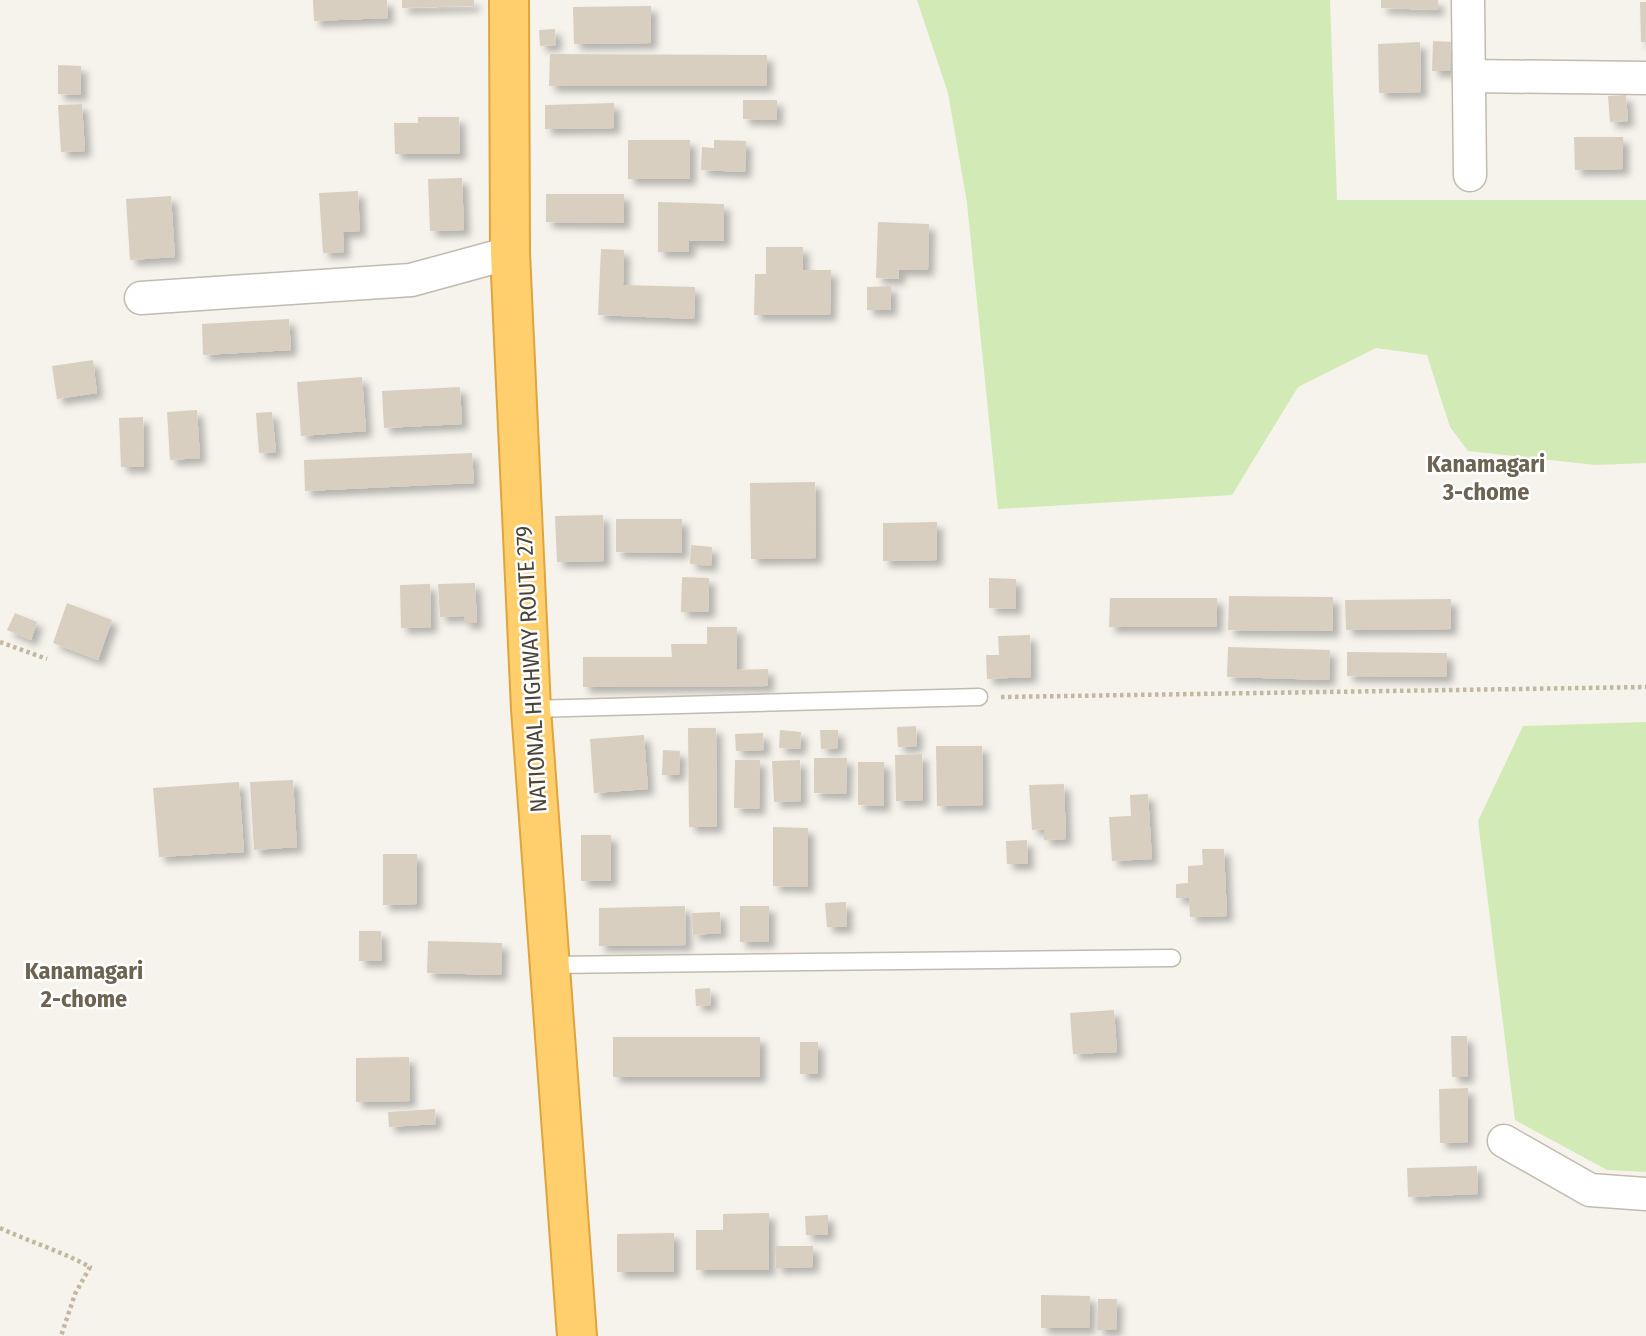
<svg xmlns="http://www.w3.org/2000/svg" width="1646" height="1336" viewBox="0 0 1646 1336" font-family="'Fira Sans Condensed',sans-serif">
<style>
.green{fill:#d2eab5}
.building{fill:#d8cfc1;filter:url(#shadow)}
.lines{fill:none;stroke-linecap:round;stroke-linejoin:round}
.lane-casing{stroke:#c2bbae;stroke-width:19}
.street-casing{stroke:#c2bbae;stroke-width:35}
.highway-casing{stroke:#e0a43c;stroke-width:42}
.path{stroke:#c4b79f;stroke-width:4.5;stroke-dasharray:3.5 3.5;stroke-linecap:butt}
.lane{stroke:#fff;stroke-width:16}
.street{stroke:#fff;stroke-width:32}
.highway{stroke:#ffcf6e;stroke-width:38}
.labels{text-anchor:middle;stroke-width:5;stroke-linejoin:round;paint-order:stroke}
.street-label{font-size:23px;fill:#4b4439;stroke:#fff}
.neighbourhood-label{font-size:24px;font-weight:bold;fill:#6e6250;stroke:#fff}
</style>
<defs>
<filter id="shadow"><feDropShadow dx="6" dy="6" stdDeviation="3.5" flood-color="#0004"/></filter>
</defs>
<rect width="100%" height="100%" fill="#f6f3ec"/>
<path class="green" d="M917 0H1330L1337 200H1646V463L1596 465 1468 451 1450 427 1427 355 1376 348 1298 387 1232 495 998 509 967 203 948 93Z
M1646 722V1172L1607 1170 1515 1120 1478 821 1523 726Z"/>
<path class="building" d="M313 0H387L388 18 314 21Z
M402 0H474V6L402 8Z
M1381 0H1438V10L1381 8Z
M1640 2H1646V42H1641Z
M651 6V43L574 44 573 7Z
M555 29 556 45 540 46 539 30Z
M1433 41 1451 42 1450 71H1432Z
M1420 42 1421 92 1379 93 1378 44Z
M550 54 767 55V86H549Z
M58 65 81 66V95L58 94Z
M1626 95 1628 121 1610 122 1608 96Z
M743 100H777V120L743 119Z
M614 103V128L545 129V105Z
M82 104 85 151 61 152 58 105Z
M418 117H459L460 154H395L394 123H418Z
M1574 137H1623V169L1575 170Z
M628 140H690V179H628Z
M714 140 746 141 745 172 701 170 702 147 714 148Z
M462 178 464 230 430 231 428 179Z
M358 191 360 231 343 232 344 252 323 253 319 193Z
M546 194H624V223L546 222Z
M171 196 175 257 130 260 126 199Z
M658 202 724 204V241H689V252H658Z
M878 222 929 224 928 270H899V279L876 278Z
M766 247H803V270H831L830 315H754L755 274H766Z
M601 249 624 250 623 285 695 287 694 319 598 315Z
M891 286V310H867V287Z
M289 319 291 350 203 355 202 324Z
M93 360 97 393 57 399 52 366Z
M362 377 366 431 301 436 297 382Z
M460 387 462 424 384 428 382 391Z
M197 410 200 458 170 460 167 412Z
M272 412 276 452 259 453 256 413Z
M143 417 144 467H121L119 418Z
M472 453 474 483 305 491 304 460Z
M815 482 816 558 751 559 750 483Z
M603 515 604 561 557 562 555 516Z
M616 519H682V553L616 552Z
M937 522V560L883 561V523Z
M691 545 712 547 711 566 690 564Z
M682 577 709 578V612H681Z
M989 578 1016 579V609L989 608Z
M475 583 477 623H464V616L440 617 438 584Z
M430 584 431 627 401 628 400 585Z
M1229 596 1333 597V631L1228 630Z
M1110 598H1217V627H1109Z
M1451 599V629L1346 630 1345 600Z
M67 603 112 620 98 660 53 643Z
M15 613 37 622 31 640 7 630Z
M707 627H737V670L768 669V686L583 687V657H672L671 644H707Z
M1030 635 1031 677 987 679 986 655H999L998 636Z
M1228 647 1330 650 1329 680 1227 677Z
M1347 652 1447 653V677L1347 676Z
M916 726 917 746 898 747 897 727Z
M688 728H716L717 827H689Z
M780 730 801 732 800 749 779 748Z
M820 730H838V748L821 749Z
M763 733 764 750 736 751 735 734Z
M644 735 648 789 594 793 590 739Z
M936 746H982L983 805 937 806Z
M663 750 680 751 679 775H662Z
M922 754 923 800 896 801 895 755Z
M814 758H847L846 794 814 793Z
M735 760H760L759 809 734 808Z
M800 760 801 801 774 802 772 761Z
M858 762H884V806L858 805Z
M293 780 297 847 254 850 250 782Z
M239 782 244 852 159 857 153 788Z
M1064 784 1066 839 1044 840V829L1032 830 1029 785Z
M1148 794 1152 859 1112 861 1109 817 1131 816 1130 795Z
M773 827 808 828V887L773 886Z
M581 835H611V881H581Z
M1027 840 1028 864H1007L1006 841Z
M1202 849H1224L1227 916 1190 917 1189 898H1176V884L1188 883V866L1203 865Z
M383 854H417V904L383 905Z
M846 902 847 927H827L825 903Z
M685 906 686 945 599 946V908Z
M740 906H769V942H740Z
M720 912 721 933 693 935 692 913Z
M359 931H381L382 961H359Z
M428 941 502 943 501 975 427 973Z
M710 988 711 1005 696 1006 695 989Z
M1114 1010 1117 1052 1073 1054 1070 1013Z
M1451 1036H1467L1468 1077H1452Z
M613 1037H760V1077H613Z
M800 1042H818V1074H800Z
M409 1057 410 1101 356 1102V1058Z
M1468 1088V1142L1440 1143 1439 1089Z
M435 1109 436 1124 389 1127 388 1112Z
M1477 1166 1478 1194 1408 1197 1407 1168Z
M769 1213V1270H696V1230H723V1214Z
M828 1215V1235H806L805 1216Z
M674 1233V1272H617V1234Z
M775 1246H813V1267L776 1268Z
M1041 1295 1090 1296 1089 1328H1041Z
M1098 1299H1117L1116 1330H1097Z"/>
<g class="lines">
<g class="lane-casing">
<path id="lane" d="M531 709 979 697
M550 965 1172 958"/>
</g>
<g class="street-casing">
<path id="street" d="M1468 0 1470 175
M1470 76 1646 78
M141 298 411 280 510 253
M1504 1141 1590 1190 1646 1194"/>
</g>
<g class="highway-casing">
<path id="highway" d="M509 0 510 253 531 709 577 1336"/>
</g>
<path class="path" d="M0 642 47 659
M1001 697 1646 687
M0 1228C30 1242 61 1251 90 1267L75 1294 61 1336"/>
<use href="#lane" class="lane"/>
<use href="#street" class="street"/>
<use href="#highway" class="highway"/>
</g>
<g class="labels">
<g class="street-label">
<text transform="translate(531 669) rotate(-93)" y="8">NATIONAL HIGHWAY ROUTE 279</text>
</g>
<g class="neighbourhood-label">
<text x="1486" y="472">Kanamagari<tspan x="1486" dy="28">3-chome</tspan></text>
<text x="84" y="979">Kanamagari<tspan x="84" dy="28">2-chome</tspan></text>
</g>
</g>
</svg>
